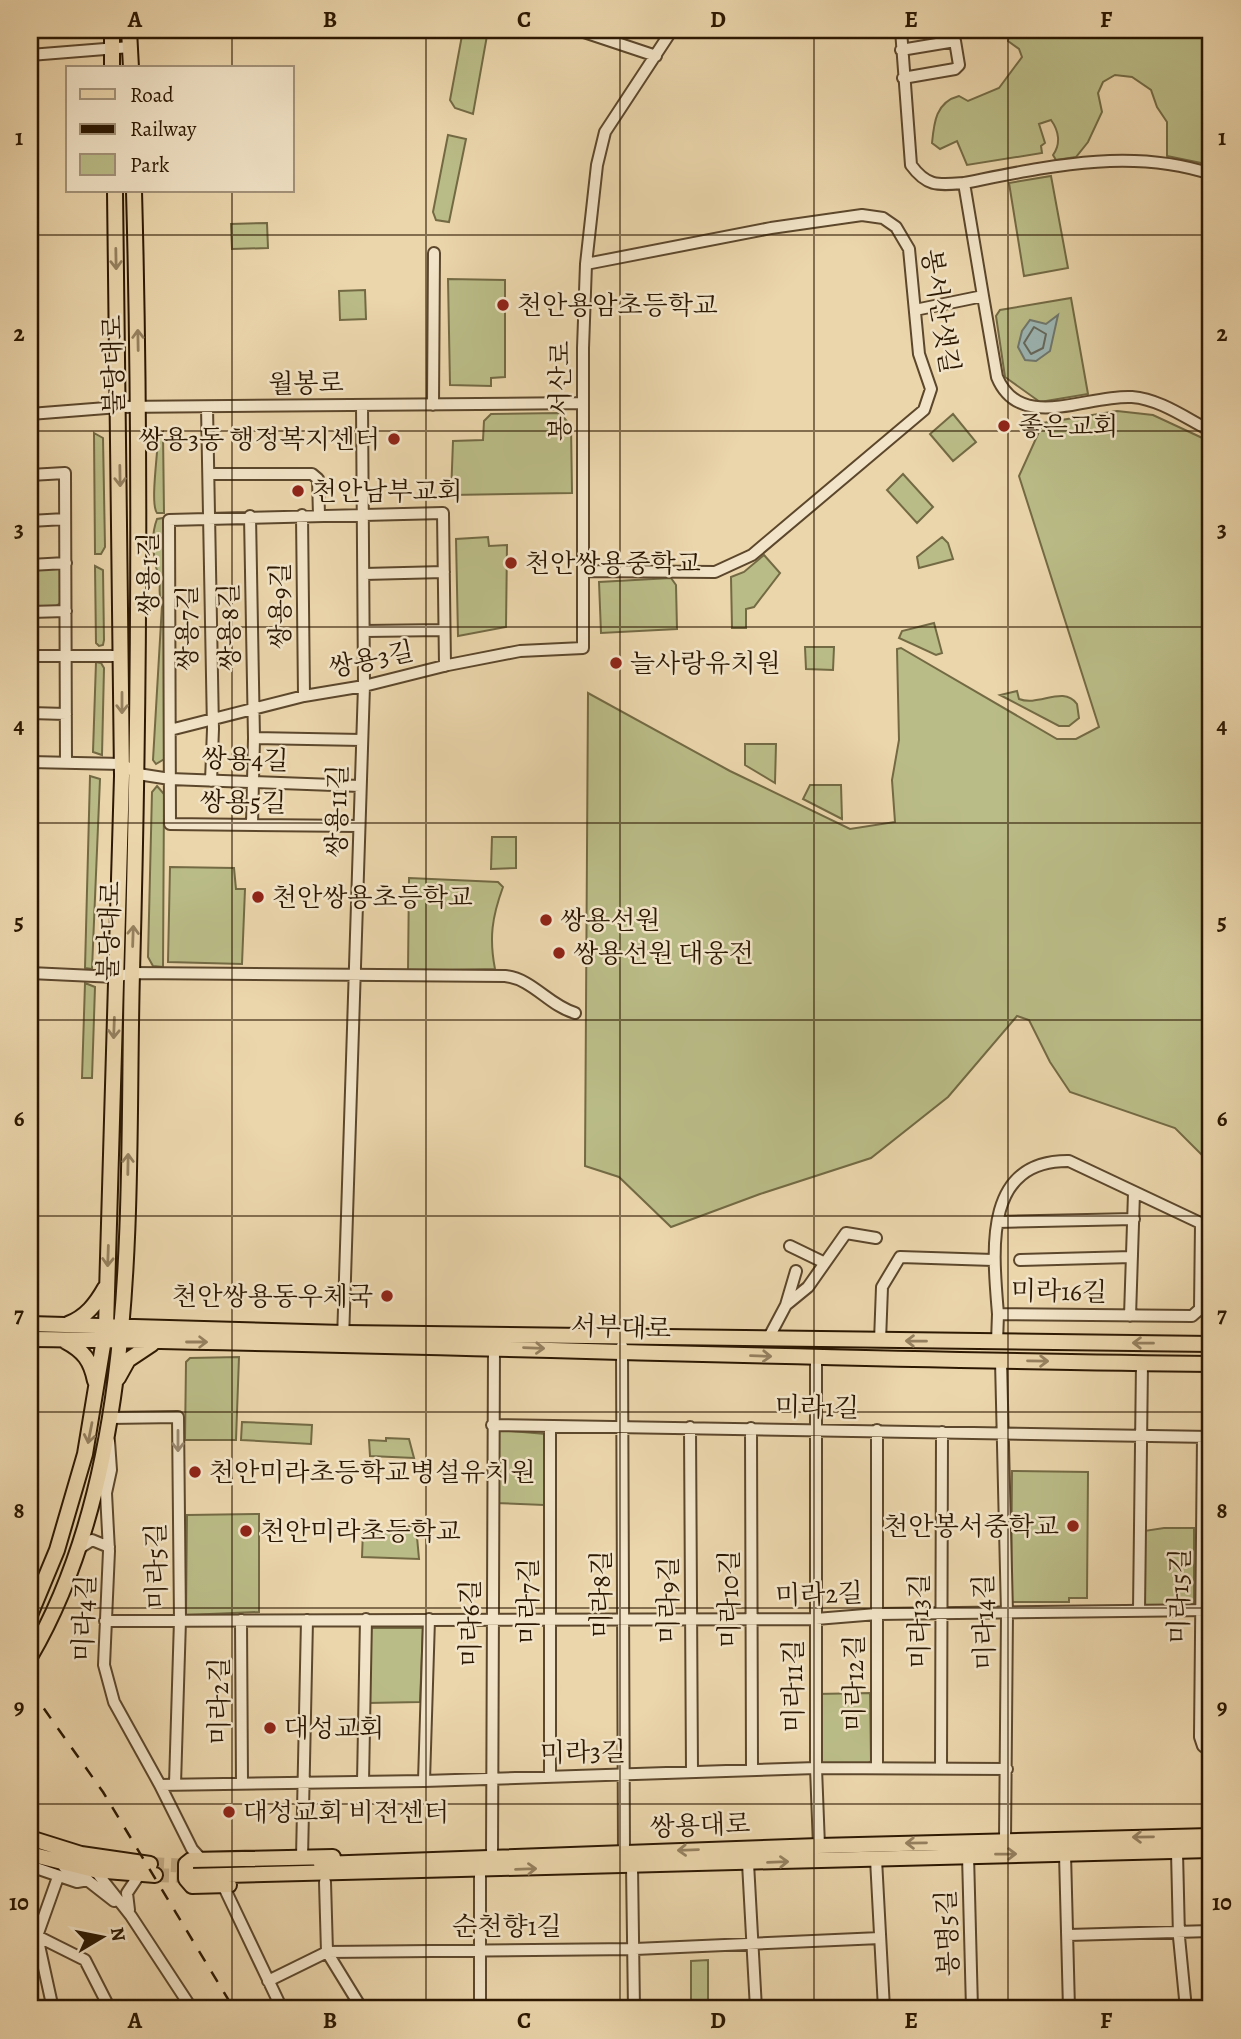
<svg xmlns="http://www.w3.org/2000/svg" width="1241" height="2039" viewBox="0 0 1241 2039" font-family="Alegreya,'Noto Serif KR',serif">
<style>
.green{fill:#babc87;stroke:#736a44;stroke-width:2}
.water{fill:#9cb6b4;stroke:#6f776d;stroke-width:2}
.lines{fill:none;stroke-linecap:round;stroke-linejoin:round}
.shore{stroke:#64675b;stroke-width:2}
.major-tunnel{stroke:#c5af89;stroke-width:14;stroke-dasharray:14 7;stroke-linecap:butt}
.minor-casing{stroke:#5c472c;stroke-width:14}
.major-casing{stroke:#2c1802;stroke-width:18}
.minor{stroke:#f2e4c8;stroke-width:10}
.major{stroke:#ebd5ab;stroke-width:14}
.rail{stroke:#2c1802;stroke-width:2.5;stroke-dasharray:12 12;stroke-linecap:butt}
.oneway{stroke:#95805f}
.oneway2{stroke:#99886f}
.grid{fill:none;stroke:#2c1802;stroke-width:2;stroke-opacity:0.55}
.poi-dot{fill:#8f2418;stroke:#f2e4c8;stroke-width:2.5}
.labels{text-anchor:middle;stroke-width:5;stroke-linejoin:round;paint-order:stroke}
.poi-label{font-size:26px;fill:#2c1802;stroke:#f2e4c8;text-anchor:start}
.street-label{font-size:26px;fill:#2c1802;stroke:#f2e4c8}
.neatline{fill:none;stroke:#2c1802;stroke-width:2.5}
.grid-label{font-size:23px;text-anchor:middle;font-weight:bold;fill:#2c1802}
</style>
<rect width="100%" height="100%" fill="#ebd5ab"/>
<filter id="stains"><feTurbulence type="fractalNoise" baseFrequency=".00286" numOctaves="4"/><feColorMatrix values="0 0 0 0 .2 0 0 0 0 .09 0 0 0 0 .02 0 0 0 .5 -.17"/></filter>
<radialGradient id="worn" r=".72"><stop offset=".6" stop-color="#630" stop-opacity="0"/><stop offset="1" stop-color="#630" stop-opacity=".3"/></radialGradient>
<path class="green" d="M463 30H488L473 114 455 108 450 100Z
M1010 30H1211V165L1167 156V122L1157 107 1151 90 1132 77 1115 75 1103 82 1098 93 1102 112 1088 142 1076 157 1056 160 1053 155C1061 144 1059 131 1051 120L1039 124 1045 143 1041 146 1042 153 967 165 957 141 940 149 932 143C934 122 936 102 959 96L968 101 999 88 1022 57 1019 49 1008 41Z
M448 135 466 139 449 222 436 220 433 212Z
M1051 176 1068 268 1024 276 1009 183Z
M267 223 268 248 232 249 231 224Z
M448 279 505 280V377L491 378V386L450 385Z
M365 290 366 319 340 320 339 291Z
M1071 298 1088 394 1040 402 1005 377 996 316 1000 310Z
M1117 411 1153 415 1211 442V1164L1175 1128 1070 1092 1050 1062 1029 1020 1017 1016 948 1097 871 1158 760 1194 671 1227 619 1177 585 1166 588 693 730 771 850 829 895 822 892 780 899 740 897 649 901 648 1057 739H1076L1099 727 1019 476 1043 423Z
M560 413 571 426 572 493 451 495 453 441 483 440 484 421 491 414Z
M953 414 976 442 953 461 930 434Z
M163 432 164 513H157C150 504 158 453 158 436Z
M94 433 103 438 105 547 101 554H95Z
M903 474 933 507 917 523 887 490Z
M163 518 165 594 161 600C158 593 161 586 159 578 154 561 150 537 157 519Z
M488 537 489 546 507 545 506 627 458 636 456 539Z
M942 537 948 543 953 559 919 568 917 557Z
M764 555 780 573 754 607 746 609V628H732L731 577 744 572Z
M95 566 103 570 104 640 103 645 99 646 96 643Z
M62 568 64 600 55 607 30 608V569Z
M671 578 676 585 677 629 601 633 599 582Z
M162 605 165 607 166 758 156 764 153 760Z
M934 623 942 653 936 655 899 638 902 631Z
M805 647H834L833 670 806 669Z
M96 662 101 663 104 668 102 755 93 752Z
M1017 691 1019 699C1039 707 1063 685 1077 704L1079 718 1069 726H1059L1000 695Z
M745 744H776L775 783 745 765Z
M90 776 100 779 92 969 85 968Z
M810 785H841L842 819 803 799Z
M157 786 164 794 163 967 153 966 148 957 152 792Z
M492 837H516V868L491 869Z
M170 867 234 868 236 889H245L242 964 168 962Z
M409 878 498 882 503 887C492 917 489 938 495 969L408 971Z
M85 983 95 987 92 1078H82Z
M239 1357 236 1440H185L186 1362 190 1358Z
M242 1422 312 1425 311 1444 241 1440Z
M499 1430 546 1434 544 1505 495 1503Z
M386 1438 409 1439 414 1458 370 1456 369 1440 386 1441Z
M1012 1471 1088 1472 1087 1598H1069V1602H1011Z
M259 1514V1612L186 1615 187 1515Z
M390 1526H416L419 1559 362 1557 363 1530 390 1532Z
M1164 1528H1194V1604L1191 1608H1147L1143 1604 1144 1531Z
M370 1628H423L420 1702 368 1703Z
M870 1693 871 1761 867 1764 822 1766 818 1761 816 1694Z
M708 1960V2009H691V1961Z"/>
<path class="water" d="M1058 315 1050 351 1036 361 1025 360 1018 347 1022 331 1030 320 1046 324Z"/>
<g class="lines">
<path class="shore" d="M1034 327 1046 334 1043 348 1031 354 1024 343Z"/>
<path class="major-tunnel" d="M150 1864 190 1866
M155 1875 189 1876"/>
<g class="minor-casing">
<path id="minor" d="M578 30 656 56
M901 30 911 165C927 187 938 185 964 183L983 296 915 310
M901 50 955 41 959 65 955 69 903 78
M30 55 130 47
M964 183C1046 167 1129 147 1211 174
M983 296 997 377C1020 433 1088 394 1132 397 1160 399 1187 419 1211 431
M433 405 434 253
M207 407 213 729 211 781
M30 414 119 407 583 403
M209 474H312L318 479 319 515
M30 475 65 473 66 763
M302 515 304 696
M250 516 254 738 252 824
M30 521 65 519
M30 565 66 563
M584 571 715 572 752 555 924 410 931 389 919 354 909 249 896 227 883 218 862 215 771 228 586 264
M364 574 444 572
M30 612 66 611
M364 631 444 630
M30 656H122
M30 713 66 714
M170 730 304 696 364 686 448 665 520 651 583 648V348L586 264 597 165 605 132 672 30
M254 738 362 740
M30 762 122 764 138 774 170 779 360 786
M359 826 170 824 169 520 443 513 445 666
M30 973 116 977 132 973 505 976C533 979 548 1005 575 1013
M998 1222 1134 1219
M1201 1224 1200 1309 1192 1316 998 1314C993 1252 982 1160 1069 1161L1211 1228
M790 1246 823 1262
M1020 1260 1132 1257
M786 1305 796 1271
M1130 1316 1134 1193
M768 1339 786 1305 808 1287 846 1233 876 1238
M343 1340 364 686 362 405
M880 1341 882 1287 900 1257 993 1260
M997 1342 998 1314
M622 1346 624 1852 632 1866 634 2009
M816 1357V1768L819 1846
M1001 1361 1007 1613 1005 1841
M109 1418 178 1417 180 1620 175 1784
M492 1425 1211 1437
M550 1426V1776
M690 1427 692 1772
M751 1428 752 1770
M877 1430V1768
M1203 1437 1200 1737 1203 1746 1211 1751
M109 1441 111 1470 106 1493 109 1551 104 1665 114 1702 160 1785 192 1849 202 1860
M78 1549 92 1540 109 1547
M1139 1610 1142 1363
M241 1620 242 1783
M105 1621 816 1619 877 1614 1211 1610
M941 1769 942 1432
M424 1781 429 1619
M363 1782 366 1619
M160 1785 424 1781 816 1768 1007 1769
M1177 1852 1179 1937 1186 2009
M1065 1854 1069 2009
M968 1855 972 2009
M302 1858 307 1620
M492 1858 494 1347
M876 1859 884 2009
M748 1863 756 2009
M30 1866 77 1882 88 1880
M64 1867 82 1876 114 1901
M94 1869 131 1916 192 2009
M480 1871V2009
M325 1882 327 1952 362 2009
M223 1885 282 2009
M129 1910 127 1893 139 1875
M1068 1935 1211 1931
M32 1937 37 1936 85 1960 110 2009
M268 1981 327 1952 635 1949 880 1938
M53 2009 37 1936 58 1877"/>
</g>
<g class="major-casing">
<path id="major" d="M112 30V68
M129 30 131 68
M30 1324 344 1333 1211 1344
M68 1324C86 1317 96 1304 105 1288
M30 1339C424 1344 817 1360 1211 1364
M65 1341C84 1351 91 1361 95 1381
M118 1378 128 1360 152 1344
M30 1615 57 1550 85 1454 106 1327 122 776 115 191
M30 1657C144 1462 126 1192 132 973 139 712 141 452 134 191
M30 1838 81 1854 150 1864
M30 1854 94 1870 155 1875
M321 1864 819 1846 1211 1836
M189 1876 1211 1850
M229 1885 192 1886 186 1879V1864L191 1860 333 1857"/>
</g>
<use href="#minor" class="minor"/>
<use href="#major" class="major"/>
<path class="rail" d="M30 1689 103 1792 234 2009"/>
</g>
<defs><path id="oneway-shaft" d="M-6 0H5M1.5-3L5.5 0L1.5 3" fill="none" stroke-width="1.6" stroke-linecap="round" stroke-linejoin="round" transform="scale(1.75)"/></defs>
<g class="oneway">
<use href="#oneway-shaft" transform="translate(116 259) rotate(89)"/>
<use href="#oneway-shaft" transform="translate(138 340) rotate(-91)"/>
<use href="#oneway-shaft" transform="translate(120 476) rotate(89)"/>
<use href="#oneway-shaft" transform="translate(122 703) rotate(90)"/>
<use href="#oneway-shaft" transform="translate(133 936) rotate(-88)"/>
<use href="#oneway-shaft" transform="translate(114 1028) rotate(92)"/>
<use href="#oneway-shaft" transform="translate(128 1164) rotate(-89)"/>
<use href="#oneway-shaft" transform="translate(108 1256) rotate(92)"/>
<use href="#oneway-shaft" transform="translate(916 1341) rotate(-179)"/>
<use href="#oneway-shaft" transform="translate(197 1342)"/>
<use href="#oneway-shaft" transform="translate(1143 1343) rotate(-179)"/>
<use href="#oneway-shaft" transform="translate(534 1348) rotate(2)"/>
<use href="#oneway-shaft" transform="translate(761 1356) rotate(2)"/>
<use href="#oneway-shaft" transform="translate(1038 1361) rotate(1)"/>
<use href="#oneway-shaft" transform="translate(90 1433) rotate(101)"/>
<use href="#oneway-shaft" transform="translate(1143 1837) rotate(179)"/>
<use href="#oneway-shaft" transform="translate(916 1843) rotate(179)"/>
<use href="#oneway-shaft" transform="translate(688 1850) rotate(178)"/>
<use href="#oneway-shaft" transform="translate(1006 1854) rotate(-1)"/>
<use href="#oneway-shaft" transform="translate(778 1862) rotate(-2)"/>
<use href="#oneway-shaft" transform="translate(526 1869) rotate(-2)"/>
</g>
<use class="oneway2" href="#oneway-shaft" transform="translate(178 1441) rotate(90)"/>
<path class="grid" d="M232 30V68M426 30V2009M620 30V2009M814 30V2009M1008 30V2009M232 191V2009M30 235H1211M30 431H1211M30 627H1211M30 823H1211M30 1020H1211M30 1216H1211M30 1412H1211M30 1608H1211M30 1804H1211"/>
<g class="poi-dot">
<circle cx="503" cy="305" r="7"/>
<circle cx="1004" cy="426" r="7"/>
<circle cx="394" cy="439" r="7"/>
<circle cx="298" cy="491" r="7"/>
<circle cx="511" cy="563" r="7"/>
<circle cx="616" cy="663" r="7"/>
<circle cx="258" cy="897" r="7"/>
<circle cx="546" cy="920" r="7"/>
<circle cx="559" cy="953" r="7"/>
<circle cx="387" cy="1296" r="7"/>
<circle cx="195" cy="1472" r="7"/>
<circle cx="1073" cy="1526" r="7"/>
<circle cx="246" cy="1531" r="7"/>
<circle cx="270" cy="1728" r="7"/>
<circle cx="229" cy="1812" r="7"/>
</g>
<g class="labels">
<g class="poi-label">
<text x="517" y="314">천안용암초등학교</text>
<text x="1018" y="435">좋은교회</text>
<text x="380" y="448" text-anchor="end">쌍용3동 행정복지센터</text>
<text x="312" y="500">천안남부교회</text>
<text x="525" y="572">천안쌍용중학교</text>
<text x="630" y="672">늘사랑유치원</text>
<text x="272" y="906">천안쌍용초등학교</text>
<text x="560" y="929">쌍용선원</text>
<text x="573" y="962">쌍용선원 대웅전</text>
<text x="373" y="1305" text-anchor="end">천안쌍용동우체국</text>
<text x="209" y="1481">천안미라초등학교병설유치원</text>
<text x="1059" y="1535" text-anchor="end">천안봉서중학교</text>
<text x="260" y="1540">천안미라초등학교</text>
<text x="284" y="1737">대성교회</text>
<text x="243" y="1821">대성교회 비전센터</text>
</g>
<g class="street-label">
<text transform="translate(941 311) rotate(81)" y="9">봉서산샛길</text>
<text transform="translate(113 365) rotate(-91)" y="9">불당대로</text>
<text transform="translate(306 383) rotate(-1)" y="9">월봉로</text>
<text transform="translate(560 391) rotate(-90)" y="9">봉서산로</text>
<text transform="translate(148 574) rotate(-90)" y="9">쌍용1길</text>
<text transform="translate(280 606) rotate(-90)" y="9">쌍용9길</text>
<text transform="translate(229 627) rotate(-91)" y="9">쌍용8길</text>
<text transform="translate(187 628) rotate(-90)" y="9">쌍용7길</text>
<text transform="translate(371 659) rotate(-12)" y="9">쌍용3길</text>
<text transform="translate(245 759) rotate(2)" y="9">쌍용4길</text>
<text transform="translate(243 802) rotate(1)" y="9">쌍용5길</text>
<text transform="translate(337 811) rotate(-89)" y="9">쌍용11길</text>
<text transform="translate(109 931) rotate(-88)" y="9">불당대로</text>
<text transform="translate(1059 1291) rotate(1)" y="9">미라16길</text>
<text transform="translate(621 1327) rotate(2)" y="9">서부대로</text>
<text transform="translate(817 1407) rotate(1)" y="9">미라1길</text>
<text transform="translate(156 1566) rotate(-91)" y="9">미라5길</text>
<text transform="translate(601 1594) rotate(-90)" y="9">미라8길</text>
<text transform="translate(819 1594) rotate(-2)" y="9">미라2길</text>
<text transform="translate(1179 1596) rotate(-89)" y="9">미라15길</text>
<text transform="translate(729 1599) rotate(-90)" y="9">미라10길</text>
<text transform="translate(668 1600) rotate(-90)" y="9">미라9길</text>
<text transform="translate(528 1601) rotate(-90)" y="9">미라7길</text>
<text transform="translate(84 1618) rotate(-88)" y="9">미라4길</text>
<text transform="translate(919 1621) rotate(-90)" y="9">미라13길</text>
<text transform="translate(984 1622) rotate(-91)" y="9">미라14길</text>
<text transform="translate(470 1623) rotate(-90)" y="9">미라6길</text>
<text transform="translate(854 1683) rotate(-90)" y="9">미라12길</text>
<text transform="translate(793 1686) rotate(-90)" y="9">미라11길</text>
<text transform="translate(219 1701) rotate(-90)" y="9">미라2길</text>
<text transform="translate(583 1752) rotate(-1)" y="9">미라3길</text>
<text transform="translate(700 1825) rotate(-2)" y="9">쌍용대로</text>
<text x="507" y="1935">순천향1길</text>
<text transform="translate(947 1933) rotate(-92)" y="9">봉명5길</text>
</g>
</g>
<rect width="1241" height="2039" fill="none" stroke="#ebd5ab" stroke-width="77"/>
<rect x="66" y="66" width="228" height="126" fill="#f2e4c8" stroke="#a39279" stroke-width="2"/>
<rect x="80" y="89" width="35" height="10" fill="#ebd5ab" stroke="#a39279" stroke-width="2"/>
<text x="130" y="102" font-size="21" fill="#2c1802">Road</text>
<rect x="80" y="124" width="35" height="10" fill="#2c1802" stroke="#a39279" stroke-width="2"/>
<text x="130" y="136" font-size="21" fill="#2c1802">Railway</text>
<rect x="80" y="154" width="35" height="21" fill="#babc87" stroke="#a39279" stroke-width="2"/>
<text x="130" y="172" font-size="21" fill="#2c1802">Park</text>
<g transform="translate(102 1937) rotate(80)" stroke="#f2e4c8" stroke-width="5" paint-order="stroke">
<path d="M0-5L12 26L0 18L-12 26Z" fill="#2c1802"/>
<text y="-10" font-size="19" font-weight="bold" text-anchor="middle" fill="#2c1802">N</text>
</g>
<rect x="38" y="38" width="1164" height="1962" class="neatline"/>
<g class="grid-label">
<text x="135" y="27">A</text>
<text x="330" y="27">B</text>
<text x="524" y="27">C</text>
<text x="718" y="27">D</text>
<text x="911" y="27">E</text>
<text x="1106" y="27">F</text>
<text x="19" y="145">1</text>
<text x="1222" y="145">1</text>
<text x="19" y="341">2</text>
<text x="1222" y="341">2</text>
<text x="19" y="537">3</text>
<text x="1222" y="537">3</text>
<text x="19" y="733">4</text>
<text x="1222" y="733">4</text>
<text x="19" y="929">5</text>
<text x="1222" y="929">5</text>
<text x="19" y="1126">6</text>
<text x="1222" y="1126">6</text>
<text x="19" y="1322">7</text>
<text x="1222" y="1322">7</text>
<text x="19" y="1518">8</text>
<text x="1222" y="1518">8</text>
<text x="19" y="1714">9</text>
<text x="1222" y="1714">9</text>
<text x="19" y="1910">10</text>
<text x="1222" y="1910">10</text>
<text x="135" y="2028">A</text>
<text x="330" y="2028">B</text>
<text x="524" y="2028">C</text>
<text x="718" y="2028">D</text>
<text x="911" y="2028">E</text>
<text x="1106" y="2028">F</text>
</g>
<rect width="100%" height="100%" filter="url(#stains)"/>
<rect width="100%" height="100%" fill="url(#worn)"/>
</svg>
